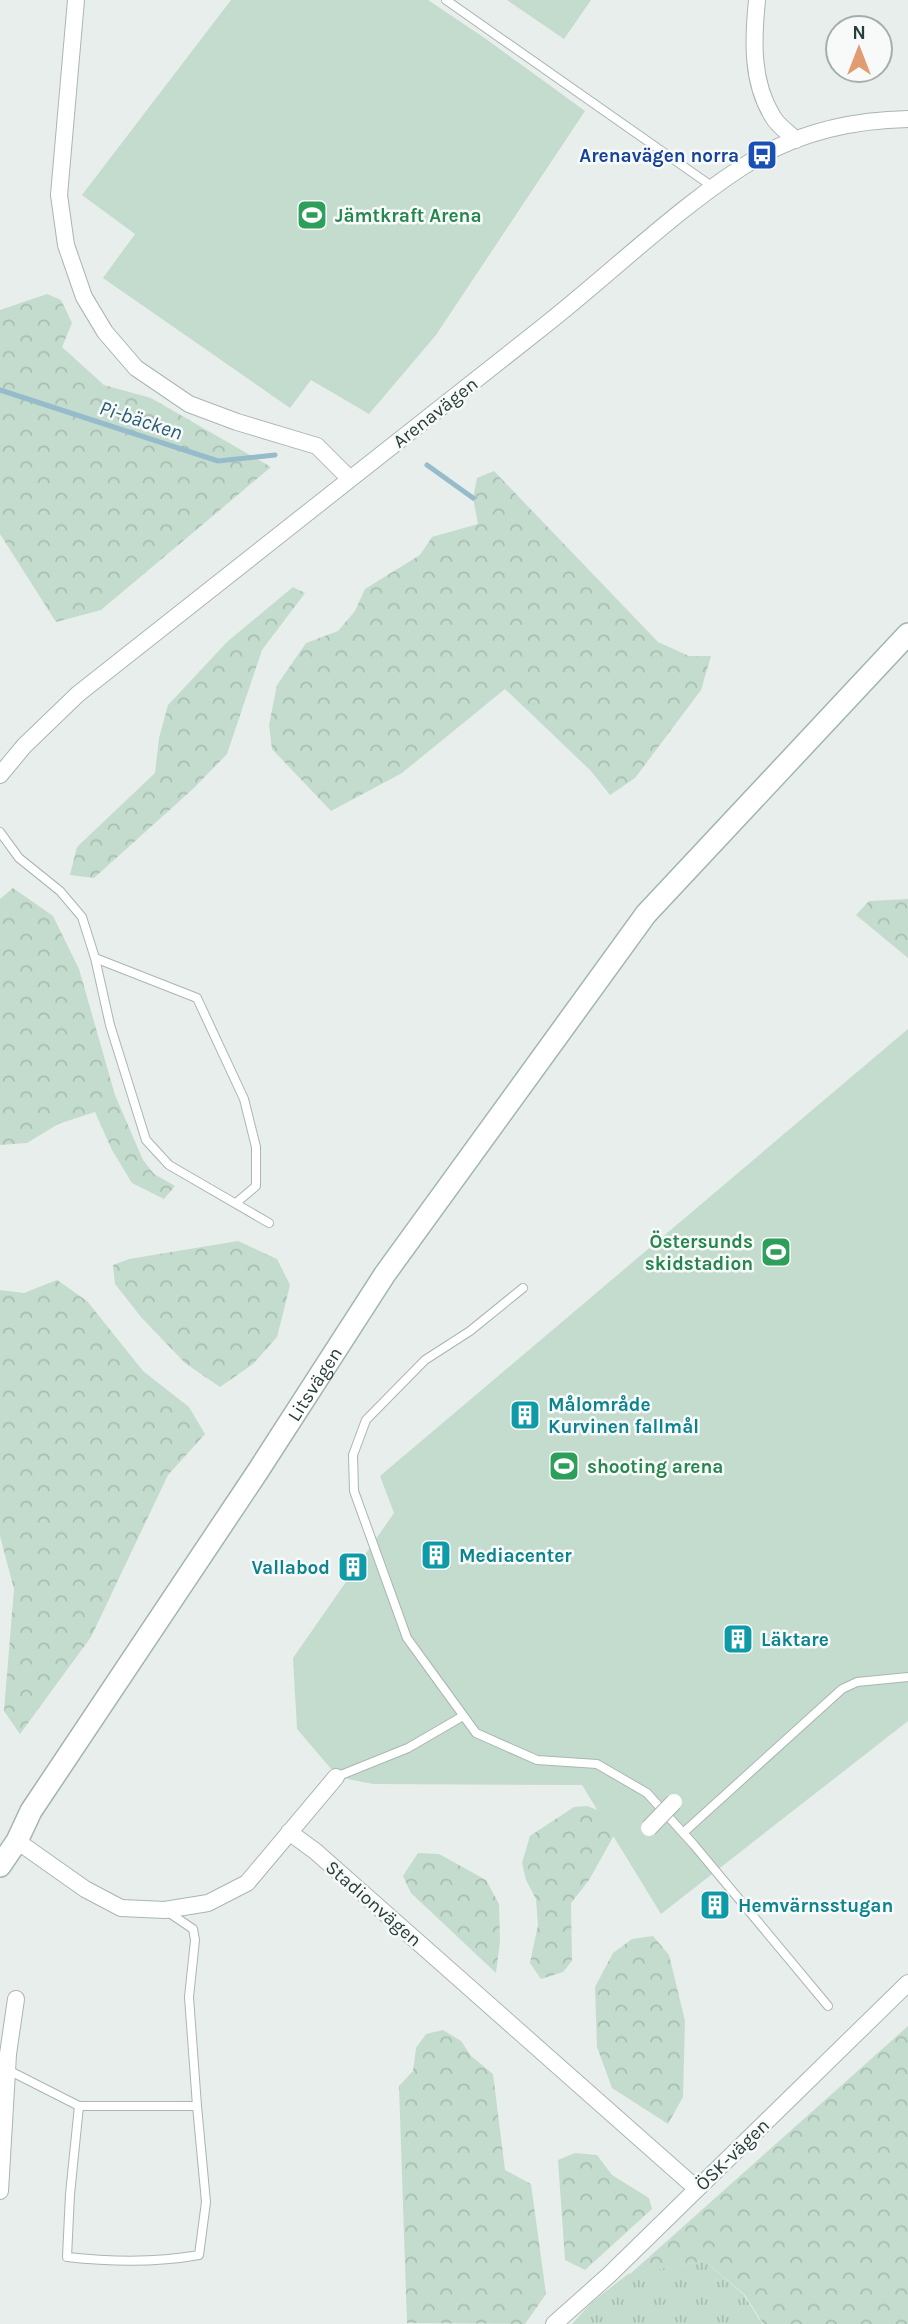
<svg xmlns="http://www.w3.org/2000/svg" width="908" height="2324" viewBox="0 0 908 2324" font-family="Karla,sans-serif">
<style>
.grass{fill:url(#grass-tufts)}
.forest{fill:url(#forest-crowns)}
.pitch{fill:#c3dccd}
.lines{fill:none;stroke-linecap:round;stroke-linejoin:round}
.stream{stroke:#96bccb;stroke-width:5}
.service-casing{stroke:#aab6b3;stroke-width:10}
.minor-casing{stroke:#aab6b3;stroke-width:18}
.secondary-casing{stroke:#a3b5b1;stroke-width:24}
.service{stroke:#fff;stroke-width:8}
.minor{stroke:#fff;stroke-width:16}
.secondary{stroke:#fff;stroke-width:21}
.minor-bridge-casing{stroke:#aab6b3;stroke-width:18;stroke-linecap:butt}
.minor-bridge{stroke:#fff;stroke-width:16}
.labels{text-anchor:middle;stroke-width:5;stroke-linejoin:round;paint-order:stroke}
.transit-label{font-size:19px;font-weight:bold;fill:#164399;stroke:#f7faf9;text-anchor:end}
.leisure-label{font-size:19px;font-weight:bold;fill:#27864d;stroke:#f7faf9;text-anchor:start}
.street-label{font-size:19px;fill:#283e3b;stroke:#f7faf9}
.culture-label{font-size:19px;font-weight:bold;fill:#0d838f;stroke:#f7faf9;text-anchor:start}
.water-label{font-size:21px;font-style:italic;fill:#285d73;stroke:#f7faf9}
</style>
<defs>
<pattern id="grass-tufts" width="24" height="20" patternUnits="userSpaceOnUse" patternTransform="scale(1.75)"><rect width="24" height="20" fill="#c3dccd"/><path d="M3 7l-1-3M5 7V3M7 7l1-3M15 17l-1-3M17 17v-4M19 17l1-3" fill="none" stroke="#a8beb1"/></pattern>
<pattern id="forest-crowns" width="20" height="18" patternUnits="userSpaceOnUse" patternTransform="scale(1.75)"><rect width="20" height="18" fill="#c3dccd"/><path d="M2 6a3 3 0 1 1 6 0M12 15a3 3 0 1 1 6 0" fill="none" stroke="#a8beb1"/></pattern>
</defs>
<rect width="100%" height="100%" fill="#e7eeec"/>
<path class="grass" d="M705 2261 744 2295 762 2324H572L591 2303 628 2274Z"/>
<path class="forest" d="M47 294 61 300 72 323 62 347 104 385 151 398 271 467 101 610 56 622 0 534V310Z
M494 471 658 642 689 656H711L701 690 635 778 610 795 591 771 505 689 402 773 331 811 272 749 269 725 277 685 306 643 338 631 355 611 365 589 420 555 432 537 478 524 473 498 477 478Z
M293 587 305 593 262 650 227 754 194 788 94 878 70 875 77 847 155 773 159 738 168 705 227 642Z
M13 888 53 916 79 969 115 1095 143 1160 154 1174 175 1186 164 1199 132 1183 112 1150 95 1112 58 1124 27 1143 0 1145V899Z
M908 899V958L856 915 869 901Z
M238 1241 277 1259 290 1285 277 1337 253 1364 220 1387 185 1363 141 1317 115 1284 113 1265 129 1259Z
M57 1280 87 1301 143 1371 189 1407 205 1434 168 1475 91 1637 20 1734 4 1711 14 1589 0 1536V1290L24 1293Z
M587 1806 608 1814 617 1830 589 1880 571 1903 572 1961 563 1972 541 1979 530 1963 538 1925 536 1899 526 1880 522 1863 530 1836 574 1807Z
M418 1853 439 1854 486 1880 499 1904 500 1941 496 1973 411 1893 403 1876Z
M653 1936 669 1955 685 2021 683 2097 668 2124 612 2088 597 2047 595 1987 613 1953 632 1939Z
M908 2026V2324H763L745 2295 705 2261 630 2274Z
M443 2030 461 2041 471 2056 493 2074 505 2170 531 2184 546 2294 525 2324 407 2323 399 2086 413 2071 416 2048 426 2034Z
M575 2153 597 2155 612 2175 649 2198 652 2209 585 2270 565 2260 558 2160Z"/>
<path class="pitch" d="M231 0H428L486 39 585 111 436 335 369 414 311 380 290 408 103 278 135 234 82 195Z
M507 0H591L564 39Z
M908 1029V1721L661 1914 582 1785 373 1784 338 1777 297 1729 293 1658 394 1513 380 1476Z"/>
<g class="lines">
<path class="stream" d="M0 390 218 461 275 455
M427 465 473 498"/>
<g class="service-casing">
<path id="service" d="M446 0 713 187
M0 832 19 858 60 891 82 917 95 958 110 1025 146 1140 169 1165 269 1223
M95 958 197 998 244 1099 256 1147V1186L236 1203
M523 1288 470 1331 425 1360 366 1420 353 1455 354 1491 407 1638 476 1733 537 1760 597 1764 647 1793 694 1845 828 2006
M336 1777 408 1748 463 1716
M683 1833 842 1689 857 1682 908 1677
M165 1910 193 1929 195 1940 189 1997 197 2106
M6 2069 79 2106 70 2194 67 2257C112 2262 155 2263 199 2255L206 2202 197 2106H79"/>
</g>
<g class="minor-casing">
<path id="minor" d="M76 0 59 195 66 245 84 297 105 332 136 368 189 404 237 422 317 446 350 479
M757 0C753 40 751 82 773 117 778 126 789 133 796 140
M0 775 24 746 78 694C233 571 389 449 544 326 614 271 684 201 760 156 805 131 858 120 908 119
M289 1832 315 1851 697 2189
M17 1841 85 1889 121 1908 165 1910 208 1903 247 1883 336 1777
M0 2191 8 2054 16 1999
M554 2324 609 2275 908 1983"/>
</g>
<g class="secondary-casing">
<g id="secondary">
<path id="s1" d="M0 1866 17 1841 31 1811 258 1471 385 1274 646 914 908 634"/>
</g>
</g>
<use href="#service" class="service"/>
<use href="#minor" class="minor"/>
<use href="#secondary" class="secondary"/>
<g class="minor-bridge-casing">
<path id="minor-bridge" d="M649 1828 674 1802"/>
</g>
<use href="#minor-bridge" class="minor-bridge"/>
</g>
<defs>
<g id="bus-square" transform="scale(1.575)"><rect x="-9" y="-9" width="18" height="18" rx="4" fill="#1a4fb4" stroke="#f7faf9"/><path d="M-5-6H5V4H4V6H2V4H-2V6H-4V4H-5ZM-3.5-4V0h7V-4ZM-3.5 1.2v1.5H-2V1.2ZM2 1.2v1.5H3.5V1.2Z" fill="#fff"/></g>
<g id="stadium-square" transform="scale(1.575)"><rect x="-9" y="-9" width="18" height="18" rx="4" fill="#2e9e5b" stroke="#f7faf9"/><path d="M0-5a6.5 5 0 1 0 0 10a6.5 5 0 1 0 0-10ZM-3.5-1.8h7v3.6h-7Z" fill="#fff"/></g>
<g id="building-square" transform="scale(1.575)"><rect x="-9" y="-9" width="18" height="18" rx="4" fill="#0f9aa8" stroke="#f7faf9"/><path d="M-4-6H4V6H1V3H-1V6H-4ZM-2.5-4.3h1.7v1.8h-1.7ZM.8-4.3h1.7v1.8H.8ZM-2.5-1h1.7V.8h-1.7ZM.8-1h1.7V.8H.8Z" fill="#fff"/></g>
</defs>
<g fill-rule="evenodd">
<use href="#bus-square" x="762" y="155"/>
<use href="#stadium-square" x="312" y="215"/>
<use href="#stadium-square" x="776" y="1252"/>
<use href="#building-square" x="525" y="1415"/>
<use href="#stadium-square" x="564" y="1466"/>
<use href="#building-square" x="436" y="1555"/>
<use href="#building-square" x="353" y="1567"/>
<use href="#building-square" x="738" y="1639"/>
<use href="#building-square" x="715" y="1905"/>
</g>
<g class="labels">
<g class="transit-label">
<text x="739" y="162">Arenavägen norra</text>
</g>
<g class="leisure-label">
<text x="335" y="222">Jämtkraft Arena</text>
<text x="753" y="1248" text-anchor="end">Östersunds<tspan x="753" dy="22">skidstadion</tspan></text>
<text x="587" y="1473">shooting arena</text>
</g>
<g class="street-label">
<text transform="translate(435 412) rotate(-38)" y="7">Arenavägen</text>
<text dy="7" stroke="none"><textPath href="#s1" startOffset="576">Litsvägen</textPath></text>
<text transform="translate(374 1903) rotate(41)" y="7">Stadionvägen</text>
<text transform="translate(732 2154) rotate(-44)" y="7">ÖSK-vägen</text>
</g>
<g class="culture-label">
<text x="548" y="1411">Målområde<tspan x="548" dy="22">Kurvinen fallmål</tspan></text>
<text x="459" y="1562">Mediacenter</text>
<text x="330" y="1574" text-anchor="end">Vallabod</text>
<text x="761" y="1646">Läktare</text>
<text x="738" y="1912">Hemvärnsstugan</text>
</g>
<g class="water-label">
<text transform="translate(141 420) rotate(18)" y="7">Pi-bäcken</text>
</g>
</g>
<g transform="translate(859 49)"><circle r="33" fill="#f7faf9" stroke="#a4afad" stroke-width="2"/>
<path d="M0-5L12 26L0 18L-12 26Z" fill="#e19c71"/>
<text y="-10" font-size="19" font-weight="bold" text-anchor="middle" fill="#283e3b">N</text>
</g>
</svg>
